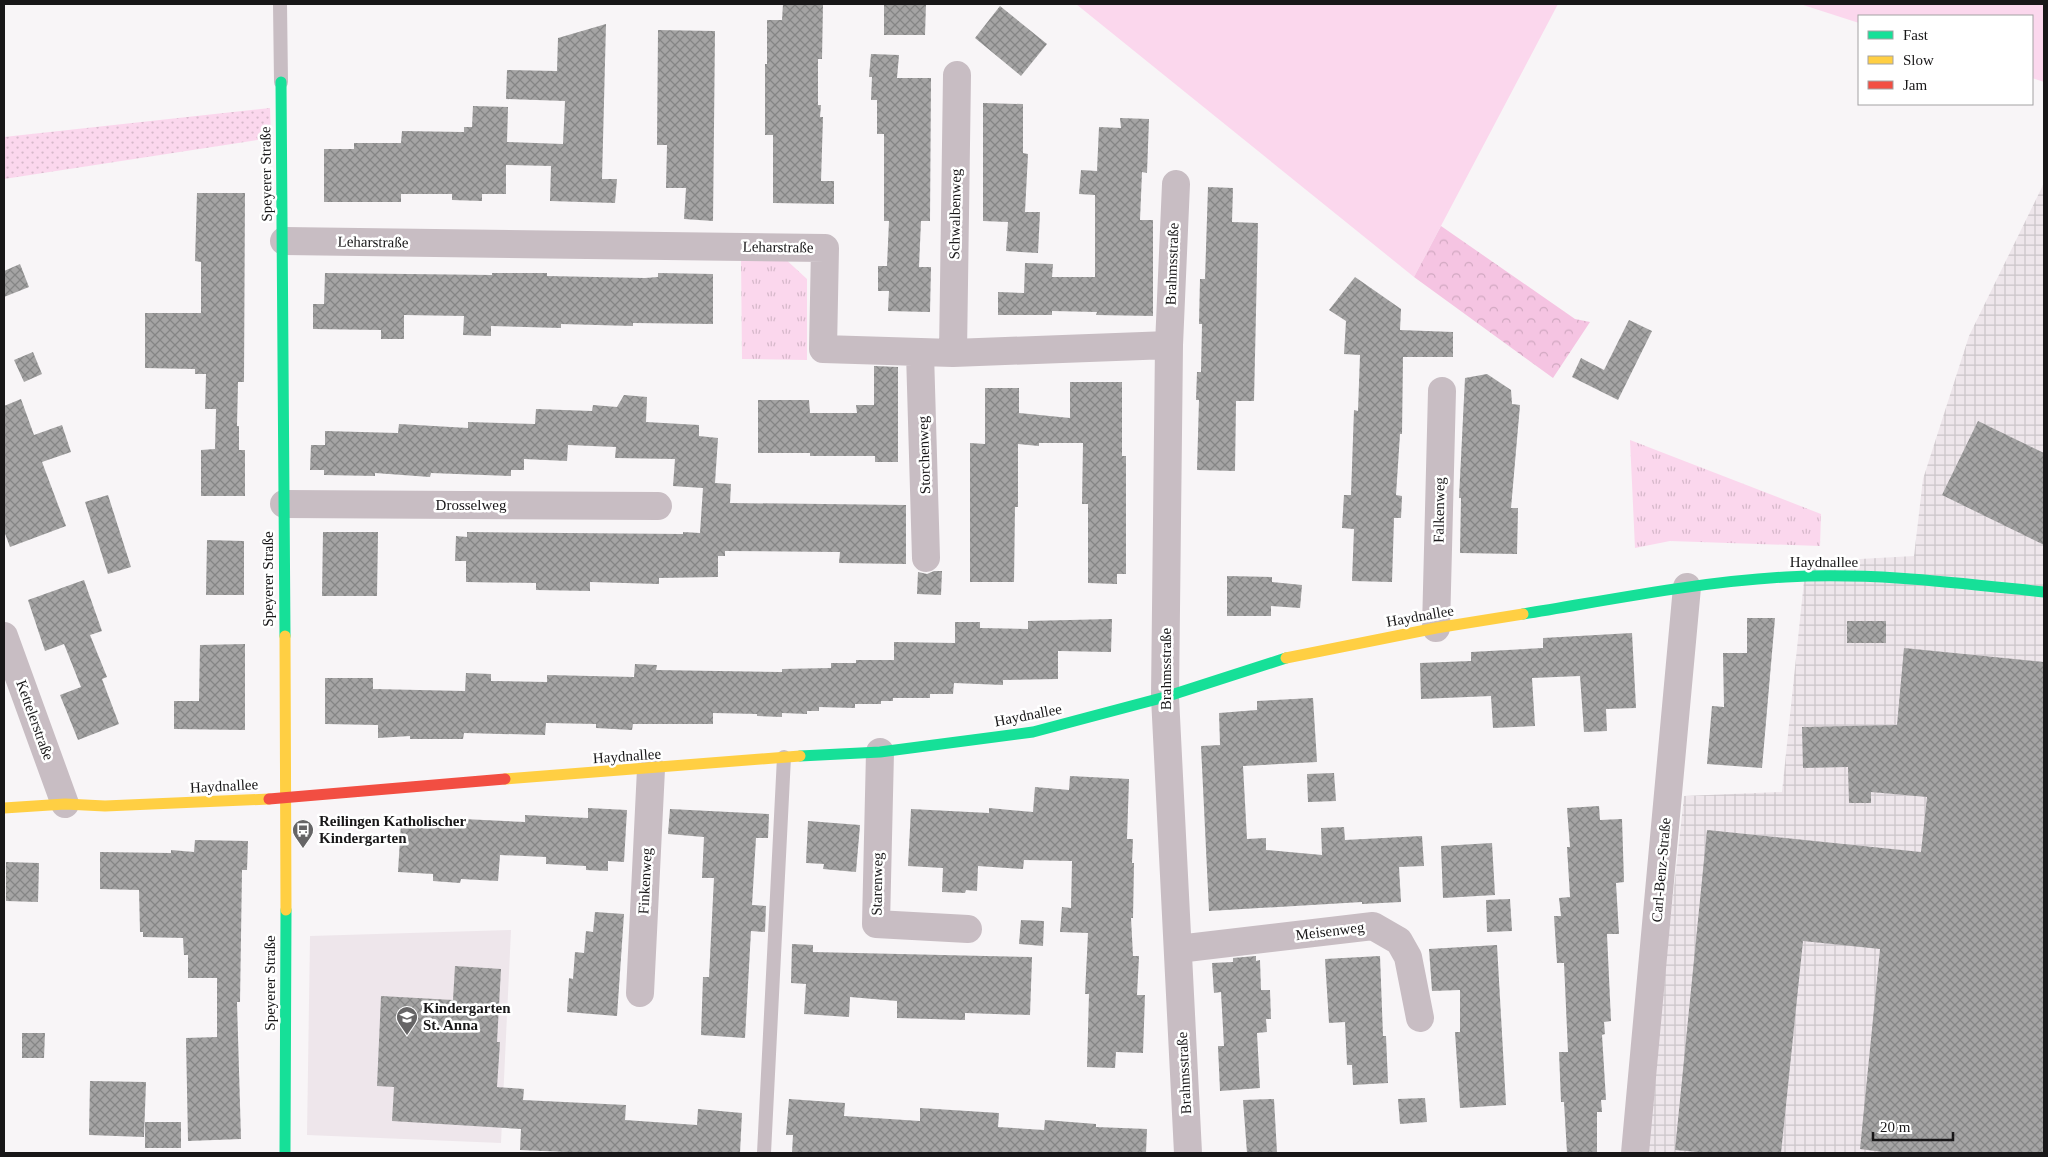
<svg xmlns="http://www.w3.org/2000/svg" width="2048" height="1157" viewBox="0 0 2048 1157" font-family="Georgia,serif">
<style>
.built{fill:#eee6eb}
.industrial{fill:url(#industrial-grid)}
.grass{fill:#fbd7ed}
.forest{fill:url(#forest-crowns)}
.park{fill:url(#park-tufts)}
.garden{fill:url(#garden-dots)}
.building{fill:url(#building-cross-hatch)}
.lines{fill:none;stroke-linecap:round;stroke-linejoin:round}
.lane{stroke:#c8bdc3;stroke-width:14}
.street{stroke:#c8bdc3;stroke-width:28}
.fast{stroke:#16e098;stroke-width:11}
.slow{stroke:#ffcf43;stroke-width:11}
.jam{stroke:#f24e42;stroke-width:11}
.labels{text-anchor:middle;stroke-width:5;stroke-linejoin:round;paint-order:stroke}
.street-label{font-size:15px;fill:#181718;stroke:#fff}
.poi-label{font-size:15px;font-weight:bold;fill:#181718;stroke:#fff;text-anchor:start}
</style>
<defs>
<pattern id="industrial-grid" width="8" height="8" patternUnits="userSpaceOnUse" patternTransform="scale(1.25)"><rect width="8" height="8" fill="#eee6eb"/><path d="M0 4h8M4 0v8" fill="none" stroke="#cbc5c9"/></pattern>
<pattern id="forest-crowns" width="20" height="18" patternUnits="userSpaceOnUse" patternTransform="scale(1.25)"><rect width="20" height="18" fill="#f5c4e2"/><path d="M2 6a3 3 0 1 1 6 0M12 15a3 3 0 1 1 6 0" fill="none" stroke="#d1a8c1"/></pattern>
<pattern id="park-tufts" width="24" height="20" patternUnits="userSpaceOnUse" patternTransform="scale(1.25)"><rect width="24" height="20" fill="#fbd7ed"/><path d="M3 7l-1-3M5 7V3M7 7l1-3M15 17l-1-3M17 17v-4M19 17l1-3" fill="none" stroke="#d6b8ca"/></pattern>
<pattern id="garden-dots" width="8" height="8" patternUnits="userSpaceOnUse" patternTransform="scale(1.25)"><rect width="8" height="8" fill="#fbd7ed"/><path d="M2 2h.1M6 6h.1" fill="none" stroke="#d6b8ca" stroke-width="1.8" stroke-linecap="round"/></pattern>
<pattern id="building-cross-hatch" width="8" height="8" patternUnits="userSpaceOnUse" patternTransform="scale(1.25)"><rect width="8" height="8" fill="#a5a4a4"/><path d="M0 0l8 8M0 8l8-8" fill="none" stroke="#858585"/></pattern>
</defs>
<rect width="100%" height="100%" fill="#f8f5f7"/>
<path class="built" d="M511 930 501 1143 307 1135 310 936Z"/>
<path class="industrial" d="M2044 183V1153H1645L1684 796 1782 792 1806 562 1914 556 1923 479 1969 336Z"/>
<path class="grass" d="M1076 4H1558L1414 277Z
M1800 4H2044V82L2032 78V16H1859V23Z"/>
<path class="forest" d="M1441 226 1575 319 1590 322 1553 378 1414 277Z"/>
<path class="park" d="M782 256 807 279V360L742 359 741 257Z
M1630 440 1821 514 1820 546 1670 541 1635 548Z"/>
<path class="garden" d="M270 108 271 138 4 179V137Z"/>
<path class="building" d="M783 4H823L822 59H818V105H821L820 117H823L821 181H834V204L773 203V135H765V64H767V20H782Z
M884 4H926L925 35H884Z
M1000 6 1047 44 1021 76 975 38Z
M606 24 602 179H617L615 203 550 201 551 166 506 165V194H482V201L452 200V194H401V202H324V149H354V143H401L402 131 464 132V127H472L473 106 508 107 507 142 563 144 565 101 506 99 507 70 557 71 558 38Z
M658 30 715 31 713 221 684 219 686 188H666L667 145H657Z
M871 54 899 55 897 78H931L930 221H921L919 267H931L930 312 888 311 889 291H878V266H887L889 221H884V134H877V100H871L872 77H869Z
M983 103 1023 104V153L1028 154 1025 212H1040L1038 253 1006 251 1008 222 983 221Z
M1120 118 1149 119 1147 173 1142 172 1140 220H1153V316L1096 315 1097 312 1052 311V315H998V292L1024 293 1025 263 1053 264 1052 277H1095V195L1079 194 1081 170 1097 171 1099 127 1121 128Z
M1208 187 1233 188 1232 222 1258 223 1254 401H1236L1235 471 1197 470 1199 400H1196L1197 372H1201L1202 324H1199L1200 279H1205Z
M197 193H245L244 382H238L237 426H239V450H245V496H201V450L215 449 216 409H205L206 374H195V369L145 368V313H201V262L195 261Z
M20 264 29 287 4 297V271Z
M325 273 492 275V273H547V276L645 278 658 277V273L713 274V324L633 323V326L561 324V328L491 326V336L463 335 464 316 404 315V339H381V330L313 329V304H324Z
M1355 277 1401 309 1400 330 1453 332V357H1403L1402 434H1400L1396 495 1402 496 1401 518H1394L1392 582 1352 581 1354 529 1342 528 1344 495H1351L1354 410 1358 411 1360 355 1344 354 1346 321 1329 310Z
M1629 320 1652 331 1618 400 1572 377 1581 358 1604 370Z
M33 352 42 374 24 382 14 360Z
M874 366 898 367V462H875V456H810V453H758V400H809L810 413H857L856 405H874Z
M1487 374 1511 390 1512 404 1520 405 1511 508H1518L1517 554 1460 553 1461 498H1459L1465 378Z
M1070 382H1122V456H1126V574H1117V584L1088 583V504H1082L1083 443H1039V446L1018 444V507H1015L1014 582H970V443L985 444V388H1019V413L1070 418Z
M624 395 647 397 646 422 699 425V436L718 438 715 483 731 484 730 503 906 505V564L839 563 840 552 725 551V556H718V577L659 578V584L590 582V591L536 590V583L466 582V561H455L456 536 467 537V532L683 534V532L700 533 703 488 673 486 675 459 615 458 616 447 568 445 567 461 524 459V470H511V476L431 473 430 477 375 473V476L324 475V470H310L311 445H325V431L398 433 399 424 468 428V422L535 424 536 409 592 411 593 405 617 407Z
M21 399 34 435 62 425 71 452 42 462 66 526 10 547 4 531V406Z
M1978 421 2044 453V545L1942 495Z
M108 495 131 567 108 574 85 502Z
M323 532H378L377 596H322Z
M207 540 244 541V595H206Z
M934 571H942L941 595 917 594 918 572 927 574Z
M1227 576 1272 577V582L1302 585 1300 608 1271 606V616H1227Z
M84 580 102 631 90 635 107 677 102 679 119 724 78 740 60 695 81 687 64 644 45 651 28 600Z
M1747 618H1775L1762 768 1707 764 1712 706 1724 707 1723 653H1747Z
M1112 619 1111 652 1058 651V679L1003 680V685L954 683 953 694H930V698H893V701H881V704H855V708L819 707V711H807V714L782 713V717L757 716V714L713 713V724H633L632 730 596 728V724L546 723 545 735 464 733 463 739H410V736L378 738V725L325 724V678H373V689L465 691 466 673 491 674V681L547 682V675L634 677 635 664 657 665 656 670 782 672V669L831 668V663H856V660H894V642L955 643V622H980V628L1028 629V621Z
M1847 621H1886V643H1847Z
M1632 633 1636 708 1606 709 1607 731 1584 732 1580 676 1532 678 1535 726 1493 728 1491 696 1421 699 1420 663 1471 661V652L1543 648V638Z
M245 644V730L174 729V701H199L200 645Z
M1904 648 2044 662V1153H1890L1860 1149 1880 949 1803 941 1781 1153H1708L1675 1150 1707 830 1921 852 1927 797 1871 792V803H1849L1848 767 1803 768 1802 727 1897 725Z
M1313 698 1317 762 1243 766 1247 839 1266 838V850L1322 855 1321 828 1344 827 1345 840 1422 836 1424 866 1399 867 1401 902 1362 904V902L1209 911 1201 746 1220 745 1219 713 1257 710V701Z
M1334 773 1336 801 1308 802 1307 774Z
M1070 776 1129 779 1127 839H1133L1132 863H1134L1133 918H1131L1133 956H1139L1137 995H1145L1143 1053 1116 1052 1115 1068 1087 1067 1089 994H1085L1088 933 1060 932 1062 907 1071 908 1072 861 1024 860 1023 869 978 866 977 891 966 890 965 893 942 892 943 868 908 866 911 809 989 813V808L1033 812 1035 787 1069 790Z
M1599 806 1600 820 1622 819 1624 882 1616 883 1619 934H1607L1611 1021 1604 1022 1605 1034 1602 1035 1606 1100H1601L1602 1112H1597V1153H1567L1564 1102H1561L1559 1052H1568L1564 963H1557L1554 916H1561L1559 898 1570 897 1567 847H1570L1567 808Z
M588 808 627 810 624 862 608 861V871L586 870V866L546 864V857L500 855 498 881 461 879 460 883 433 881V874L398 872 401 823 463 826V819L525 822V815L588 818Z
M670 809 769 814 768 838H756L752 905 766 906 765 932 751 931 745 1038 701 1035 703 977H709L714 878H702L704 837 668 834Z
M808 821 860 825 856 872 823 869 824 864 806 863Z
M195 840 248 841 247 870H242L240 1002H237L241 1139 188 1141 186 1038 217 1037V978H188V955H184L183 938 143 937V932H140L139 890 100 889V852L171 853V850L194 852Z
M1492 843 1495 895 1443 898 1441 846Z
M6 862 39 863 38 902 6 901Z
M1510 899 1512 931 1487 932 1486 900Z
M595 912 624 914 617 1016 567 1012 569 978 573 979 575 952 584 953 586 931 593 932Z
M1021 920 1044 921 1043 946 1019 944Z
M792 944 813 945V952L1032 957 1030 1015 965 1013V1020L897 1018V1001L850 997 849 1017 804 1014 806 984 791 983Z
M1497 945 1506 1105 1460 1108 1455 1032H1460V990L1432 991 1429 949Z
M1256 956V961L1260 960 1261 990H1270L1271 1019H1266L1267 1032 1257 1033 1260 1088 1220 1091 1218 1046H1224L1221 992 1214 993 1212 963 1233 962V958Z
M1380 956 1383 1036H1386L1388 1083 1353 1085 1352 1065H1347L1345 1022 1329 1023 1325 959Z
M455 966 501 969 497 1042H500L497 1087 524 1089 523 1100 626 1105 625 1120 697 1125 698 1109 742 1113 740 1153H589L520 1150 521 1129 392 1121 394 1087 377 1086 381 996 453 1000Z
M22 1033H45L44 1058H22Z
M90 1081 146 1082 144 1137 89 1135Z
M1425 1098 1427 1122 1400 1124 1398 1099Z
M789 1099 845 1103 844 1116 920 1121V1108L999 1113 998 1127 1044 1130 1045 1120 1096 1124V1127L1147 1129 1146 1153H792L793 1135H786Z
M1274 1099 1277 1153H1247L1243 1100Z
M145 1122H181V1148H145Z"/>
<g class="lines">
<path class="lane" d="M280 4 281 82
M764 1153 784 757"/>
<path class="street" d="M1176 184 1169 345 1165 697 1188 1153
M284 241 825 248 823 349 953 353 1169 345
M920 353 926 558
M953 353 957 75
M284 504 658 506
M1436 628 1442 391
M4 636 65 804
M880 752 876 924 968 929
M1178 949 1373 926 1399 941 1408 957 1420 1018
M640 993 651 769
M1635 1153 1687 587"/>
<path class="fast" d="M281 82 285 636
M1523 614C1610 600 1698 582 1786 577 1873 572 1958 583 2044 592
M800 756 880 752 1033 732 1165 697 1286 658
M285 1153 286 910"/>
<path class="slow" d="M285 636 286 910
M1286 658 1436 628 1523 614
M505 779 800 756
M4 808 65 804 105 806 269 799"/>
<path class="jam" d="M269 799 505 779"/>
</g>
<defs>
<g id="bus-pin" transform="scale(1.125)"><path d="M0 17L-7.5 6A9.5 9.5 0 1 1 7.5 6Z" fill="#666566" stroke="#fff"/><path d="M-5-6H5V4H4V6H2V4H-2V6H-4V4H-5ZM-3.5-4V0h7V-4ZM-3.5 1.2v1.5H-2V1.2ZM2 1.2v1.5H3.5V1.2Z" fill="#fff"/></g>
<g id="school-pin" transform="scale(1.125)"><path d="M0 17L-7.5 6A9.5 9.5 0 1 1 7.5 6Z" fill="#666566" stroke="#fff"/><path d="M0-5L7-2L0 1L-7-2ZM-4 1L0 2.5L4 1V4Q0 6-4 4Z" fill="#fff"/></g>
</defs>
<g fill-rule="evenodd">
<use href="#bus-pin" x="303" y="830"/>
<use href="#school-pin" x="407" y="1017"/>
</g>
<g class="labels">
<g class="street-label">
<text transform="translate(266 174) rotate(-91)" y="5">Speyerer Straße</text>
<text transform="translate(955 214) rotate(-89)" y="5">Schwalbenweg</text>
<text transform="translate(373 242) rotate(1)" y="5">Leharstraße</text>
<text transform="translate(778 247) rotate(1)" y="5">Leharstraße</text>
<text transform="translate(1172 264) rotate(-88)" y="5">Brahmsstraße</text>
<text transform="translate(924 455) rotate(-92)" y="5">Storchenweg</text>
<text x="471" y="510">Drosselweg</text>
<text transform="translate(1439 510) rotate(-89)" y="5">Falkenweg</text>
<text x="1824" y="567">Haydnallee</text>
<text transform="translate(268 579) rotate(-90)" y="5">Speyerer Straße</text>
<text transform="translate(1420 616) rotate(-10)" y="5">Haydnallee</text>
<text transform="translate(1166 669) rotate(-90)" y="5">Brahmsstraße</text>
<text transform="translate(1028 715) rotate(-11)" y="5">Haydnallee</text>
<text transform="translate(35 720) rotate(70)" y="5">Kettelerstraße</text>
<text transform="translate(627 756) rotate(-4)" y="5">Haydnallee</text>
<text transform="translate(224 786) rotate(-3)" y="5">Haydnallee</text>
<text transform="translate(1661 870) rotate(-85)" y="5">Carl-Benz-Straße</text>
<text transform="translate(645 881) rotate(-87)" y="5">Finkenweg</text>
<text transform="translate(877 884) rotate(-89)" y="5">Starenweg</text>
<text transform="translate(1330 931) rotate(-7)" y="5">Meisenweg</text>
<text transform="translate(270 983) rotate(-90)" y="5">Speyerer Straße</text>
<text transform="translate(1184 1073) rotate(-93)" y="5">Brahmsstraße</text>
</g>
<g class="poi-label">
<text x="319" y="826">Reilingen Katholischer<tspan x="319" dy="17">Kindergarten</tspan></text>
<text x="423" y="1013">Kindergarten<tspan x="423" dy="17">St. Anna</tspan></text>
</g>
</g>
<rect width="2048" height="1157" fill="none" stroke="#181718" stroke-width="10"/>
<rect x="1858" y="15" width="175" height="90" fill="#ffffff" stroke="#a3a2a3"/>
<rect x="1868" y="31" width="25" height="8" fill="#16e098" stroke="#a3a2a3"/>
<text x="1903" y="40" font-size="15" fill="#181718">Fast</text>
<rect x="1868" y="56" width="25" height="8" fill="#ffcf43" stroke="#a3a2a3"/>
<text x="1903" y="65" font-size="15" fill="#181718">Slow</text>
<rect x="1868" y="81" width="25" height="8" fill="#f24e42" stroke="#a3a2a3"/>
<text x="1903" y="90" font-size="15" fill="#181718">Jam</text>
<path d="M1873 1132v8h80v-8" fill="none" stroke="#181718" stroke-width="2.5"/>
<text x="1880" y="1132" font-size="15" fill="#181718" stroke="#ffffff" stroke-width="4" paint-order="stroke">20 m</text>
</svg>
